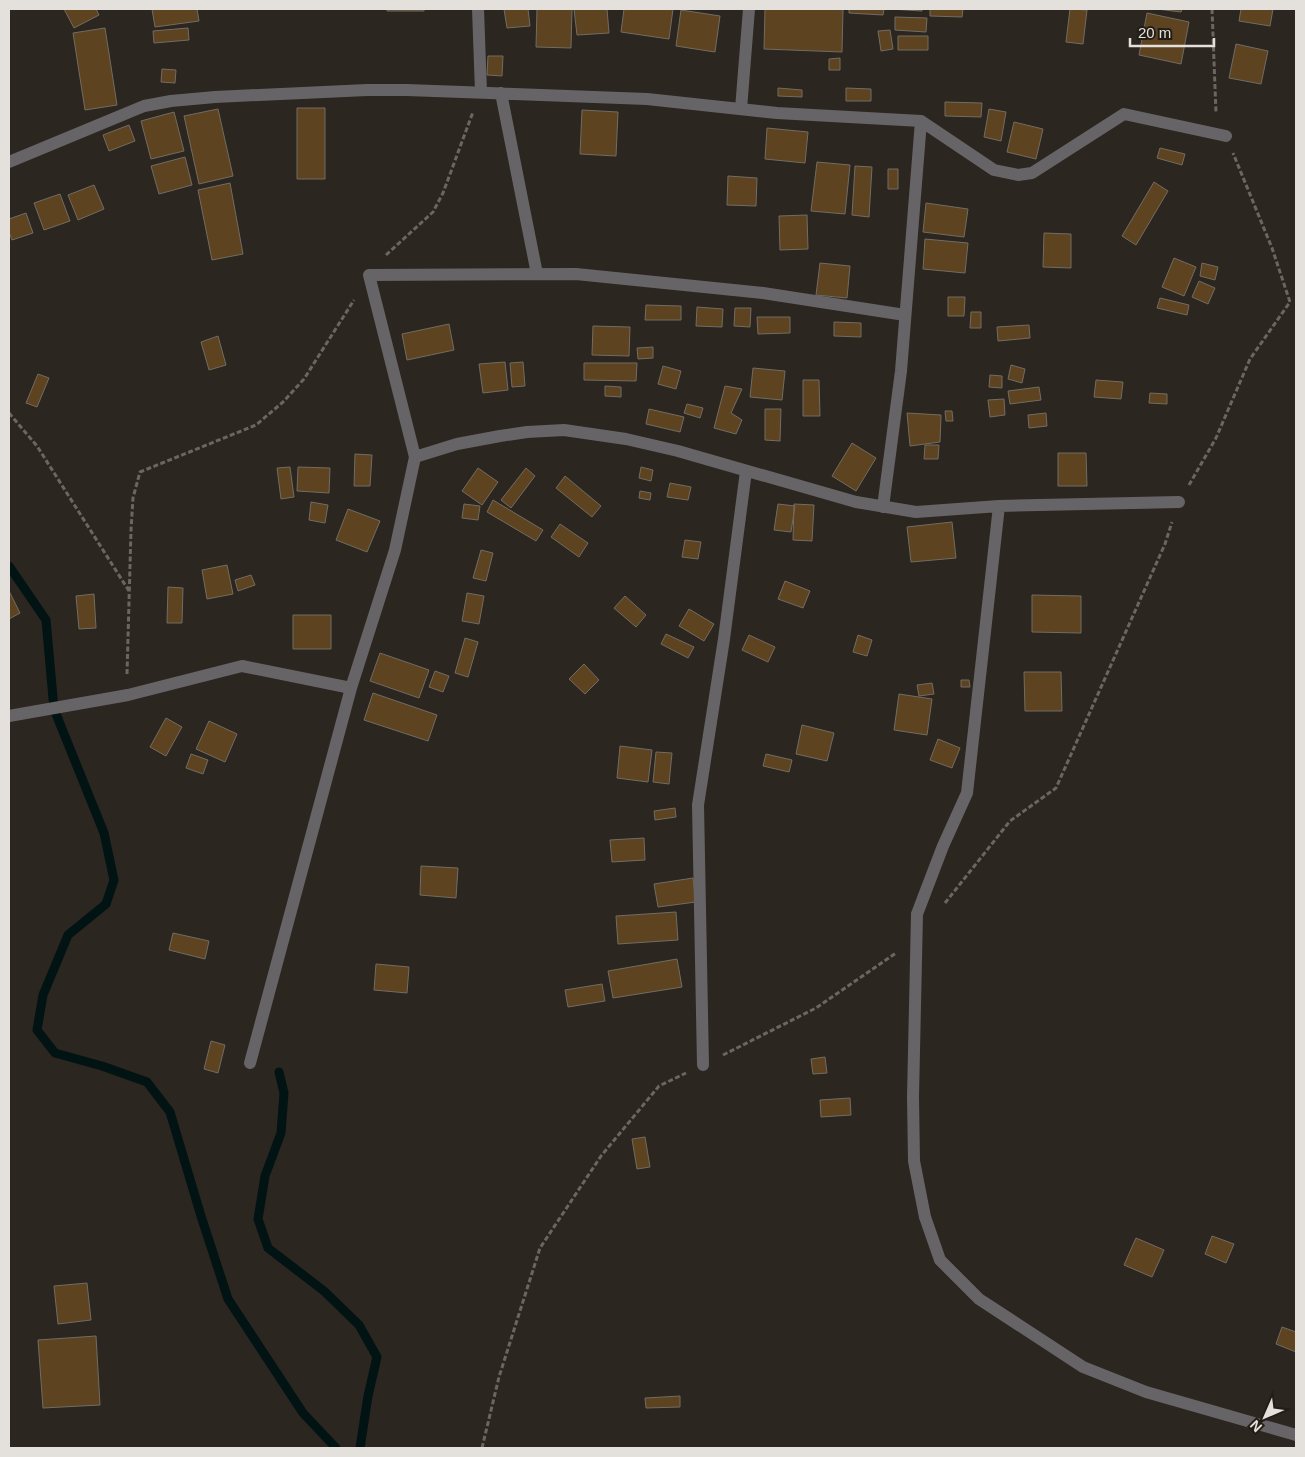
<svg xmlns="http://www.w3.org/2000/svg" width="1305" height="1457" viewBox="0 0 1305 1457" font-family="Helvetica,sans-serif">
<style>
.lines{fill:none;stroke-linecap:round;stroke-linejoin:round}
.stream{stroke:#021314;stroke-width:9}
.building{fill:#5d431f;stroke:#726c64}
.path{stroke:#6b6660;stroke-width:3;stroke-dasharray:5 2.5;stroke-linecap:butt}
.minor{stroke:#676467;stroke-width:12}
</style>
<rect width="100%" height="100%" fill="#2b261f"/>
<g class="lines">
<path class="stream" d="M9 566 46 620 54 709 104 833 114 880 106 904 68 935 43 995 37 1030 55 1053 102 1066 147 1082 170 1112 201 1216 228 1299 303 1413 336 1448
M279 1072 284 1093 281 1133 265 1176 258 1219 268 1248 324 1291 359 1325 377 1357 368 1396 360 1448"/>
</g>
<path class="building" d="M64 9H96L99 15 74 28Z
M152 9H197L199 21 155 27Z
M387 9H424V11H387Z
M504 9H528L530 26 507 28Z
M537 9H572L571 48 536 47Z
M574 9H607L609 33 577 35Z
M624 9H673L669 39 621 32Z
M765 9H843L842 52 764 49Z
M849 9H884L883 15 849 13Z
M890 9H922V11Z
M930 9H963L962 17 930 16Z
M1070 9 1087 10 1083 44 1066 42Z
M1157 9H1182L1181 12Z
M1241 9H1273L1270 26 1239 21Z
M681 10 720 16 715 52 676 46Z
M1147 13 1189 22 1181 64 1139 55Z
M895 17 927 18 926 32 895 30Z
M105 28 117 105 85 110 73 33Z
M188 28 189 40 154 43 153 31Z
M890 30 893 49 881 51 878 31Z
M898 36H928V50H898Z
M1236 44 1268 51 1261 84 1229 78Z
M488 56H503L502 76 487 75Z
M840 58V70H829V59Z
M162 69 176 70 175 83 161 82Z
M778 88 802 90V97L778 96Z
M846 88 871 89V101H846Z
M945 102 982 103 981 117 945 116Z
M297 108H325V179H297Z
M218 109 233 176 199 184 184 116Z
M989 109 1006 112 1001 141 984 137Z
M582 110 618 112 616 156 580 154Z
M174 112 184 151 151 159 141 121Z
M1014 122 1043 129 1036 159 1007 152Z
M129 125 135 141 109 151 103 135Z
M767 128 808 132 805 163 765 159Z
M1160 148 1185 154 1182 165 1157 158Z
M185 157 192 185 159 194 151 166Z
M817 162 850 165 845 214 811 211Z
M855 166 872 167 869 217 852 215Z
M888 169H898V189H888Z
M728 176 757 178 756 206 727 205Z
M1154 182 1168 191 1136 245 1122 236Z
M230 183 243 254 212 260 198 190Z
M94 185 104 209 78 220 68 195Z
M60 194 70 221 44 230 34 203Z
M926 203 968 209 964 237 923 232Z
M26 213 33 233 12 240 9 232V219Z
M807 215 808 249 780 250 779 216Z
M1044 233 1071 234V268L1043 267Z
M925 239 968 243 965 273 923 269Z
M1174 258 1196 267 1184 296 1162 287Z
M820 263 850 266 847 298 816 295Z
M1202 263 1218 267 1215 280 1200 276Z
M1199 281 1215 288 1208 304 1192 297Z
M948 297H965L964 316H948Z
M1160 298 1189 305 1187 315 1157 308Z
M646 305 681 306V320H645Z
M697 307 723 309 722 327 696 326Z
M735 308H751L750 327 734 326Z
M971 312H981V328H970Z
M757 317H790V333L758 334Z
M834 322 861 323V337L834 336Z
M449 324 454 350 407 360 402 334Z
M1029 325 1030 338 998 341 997 327Z
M593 326 630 327 629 356 592 355Z
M218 336 226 365 209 370 201 342Z
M653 347V358L638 359 637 348Z
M505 362 508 390 483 393 479 364Z
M523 362 525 386 512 387 510 363Z
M584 363H637L636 381 584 380Z
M1011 365 1025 369 1022 383 1008 379Z
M663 366 681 371 676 389 658 384Z
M753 368 785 371 782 400 750 397Z
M38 374 49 378 37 407 26 403Z
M990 375 1002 376V388L989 387Z
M803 380H819L820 416H803Z
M1096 380 1123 382 1121 399 1094 397Z
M605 386 621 387V397L605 396Z
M725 386 742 389 731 413 742 420 736 434 714 428Z
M1039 387 1041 400 1010 404 1008 391Z
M1150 393 1167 394V404L1149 403Z
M1004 399 1005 415 990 417 988 400Z
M687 404 703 408 700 418 684 413Z
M649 409 684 417 680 432 646 424Z
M765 409H781L780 441 765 440Z
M945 411H952L953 421H946Z
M907 413 941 415 940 442 910 446Z
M1046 413 1047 426 1029 428 1028 415Z
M852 443 876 458 856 491 832 476Z
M925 445H939L938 459H924Z
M1058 453H1086L1087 486H1058Z
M355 454 372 455 370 486H354Z
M290 467 294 497 281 499 277 468Z
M298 467 330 468 329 493 297 491Z
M641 467 653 470 651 481 639 478Z
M478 468 498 482 482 505 462 491Z
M526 468 535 476 511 508 501 500Z
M565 476 601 506 592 517 556 488Z
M670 483 691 487 688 500 667 497Z
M640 491 651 493 650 500 639 498Z
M493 500 543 530 536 541 487 512Z
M311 502 328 505 325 523 309 520Z
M464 504 480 506 478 520 462 518Z
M778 504 795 506 791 532 774 530Z
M794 504 814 505 812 541 793 540Z
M348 509 380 521 367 552 336 540Z
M952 522 956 558 911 562 907 527Z
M560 524 588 543 579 557 551 537Z
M685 540 701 542 698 559 682 557Z
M481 550 493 553 486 581 473 578Z
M227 565 233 594 207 599 202 570Z
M251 575 255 585 238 591 235 580Z
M785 581 810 591 803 608 778 599Z
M168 587 183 588 182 623H167Z
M9 591 20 613 9 619Z
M467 593 484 596 479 624 462 621Z
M94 594 96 628 79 629 76 596Z
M1032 595 1081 596V633L1032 632Z
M625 596 646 615 636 627 614 608Z
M689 609 714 624 704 641 679 626Z
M293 615H331V649H293Z
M666 634 694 647 688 658 661 644Z
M749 635 775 647 768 662 742 650Z
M858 635 872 640 867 656 853 652Z
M465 638 478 642 468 677 455 673Z
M380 653 429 670 419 698 370 681Z
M584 664 599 680 585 694 569 679Z
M435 671 449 676 443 692 429 687Z
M1024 672H1061L1062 711H1025Z
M961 680H969L970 687H961Z
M932 683 934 694 919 696 917 685Z
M373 693 437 715 428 741 364 720Z
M899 694 932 699 927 735 894 730Z
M166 718 182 727 166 756 150 747Z
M209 721 237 734 225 762 196 749Z
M802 725 834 733 827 761 796 754Z
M938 739 960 748 952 768 930 760Z
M620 746 652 750 648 782 617 778Z
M656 752 672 753 669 784 653 782Z
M191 754 208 760 203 774 186 768Z
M766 754 792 760 789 772 763 766Z
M675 808 676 817 655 820 654 811Z
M644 838 645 860 612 862 610 840Z
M421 866 458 868 456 898 420 895Z
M693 878 696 902 658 907 654 884Z
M676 912 678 940 618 944 616 916Z
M173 933 209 941 205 959 169 950Z
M677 959 682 987 613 998 608 971Z
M376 964 409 967 407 993 374 990Z
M602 984 605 1001 568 1007 565 990Z
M211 1041 225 1045 218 1073 204 1069Z
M825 1057 827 1073 813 1074 811 1059Z
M850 1098 851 1115 821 1117 820 1100Z
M645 1137 650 1167 637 1169 632 1139Z
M1212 1236 1234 1244 1226 1263 1205 1254Z
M1136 1238 1164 1250 1152 1277 1124 1265Z
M87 1283 91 1320 58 1324 54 1286Z
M1282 1327 1296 1332V1352L1276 1344Z
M96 1336 100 1405 43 1408 38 1340Z
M680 1396V1407L646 1408 645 1398Z"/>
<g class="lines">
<path class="path" d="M1212 9 1216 113
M386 255 433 212 443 193 473 112
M9 413 37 446 129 591
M1189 485 1216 438 1250 359 1290 302 1272 248 1233 153
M127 674 131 530 133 498 140 472 256 425 283 402 304 379 354 300
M945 903 1010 821 1056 788 1165 544 1172 522
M723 1055 816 1008 896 953
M482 1448 499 1377 540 1248 601 1156 659 1086 686 1073"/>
<path class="minor" d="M478 9 481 92
M501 93 537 274
M741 109 749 9
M9 162 144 106 171 101 215 97 367 90H407L647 99 777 113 921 121 994 170 1018 175 1032 173 1124 114 1226 136
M415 457 457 444 500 436 527 432 564 430 626 439 678 451 856 502 916 512 999 506 1179 502
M999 506 967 793 943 846 917 914 913 1097 914 1161 925 1217 940 1260 979 1299 1083 1367 1146 1392 1296 1435
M883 507 901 371 921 121
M9 716 128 695 242 666 351 688
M250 1063 351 688 395 550 415 457 369 275 576 274 763 293 905 315
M703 1065 698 805 724 639 746 471"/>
</g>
<rect width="1305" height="1457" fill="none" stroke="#e4e0dc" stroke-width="20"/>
<g transform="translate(1265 1417) rotate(225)" stroke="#221d16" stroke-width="4" paint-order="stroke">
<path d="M0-4L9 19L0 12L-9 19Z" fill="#e4e0dc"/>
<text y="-8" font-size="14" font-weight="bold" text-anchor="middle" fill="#e4e0dc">N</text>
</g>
<path d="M1130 38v8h84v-8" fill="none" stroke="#e4e0dc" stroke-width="2.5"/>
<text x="1138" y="38" font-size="15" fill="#e4e0dc" stroke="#221d16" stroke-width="4" paint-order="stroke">20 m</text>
</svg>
